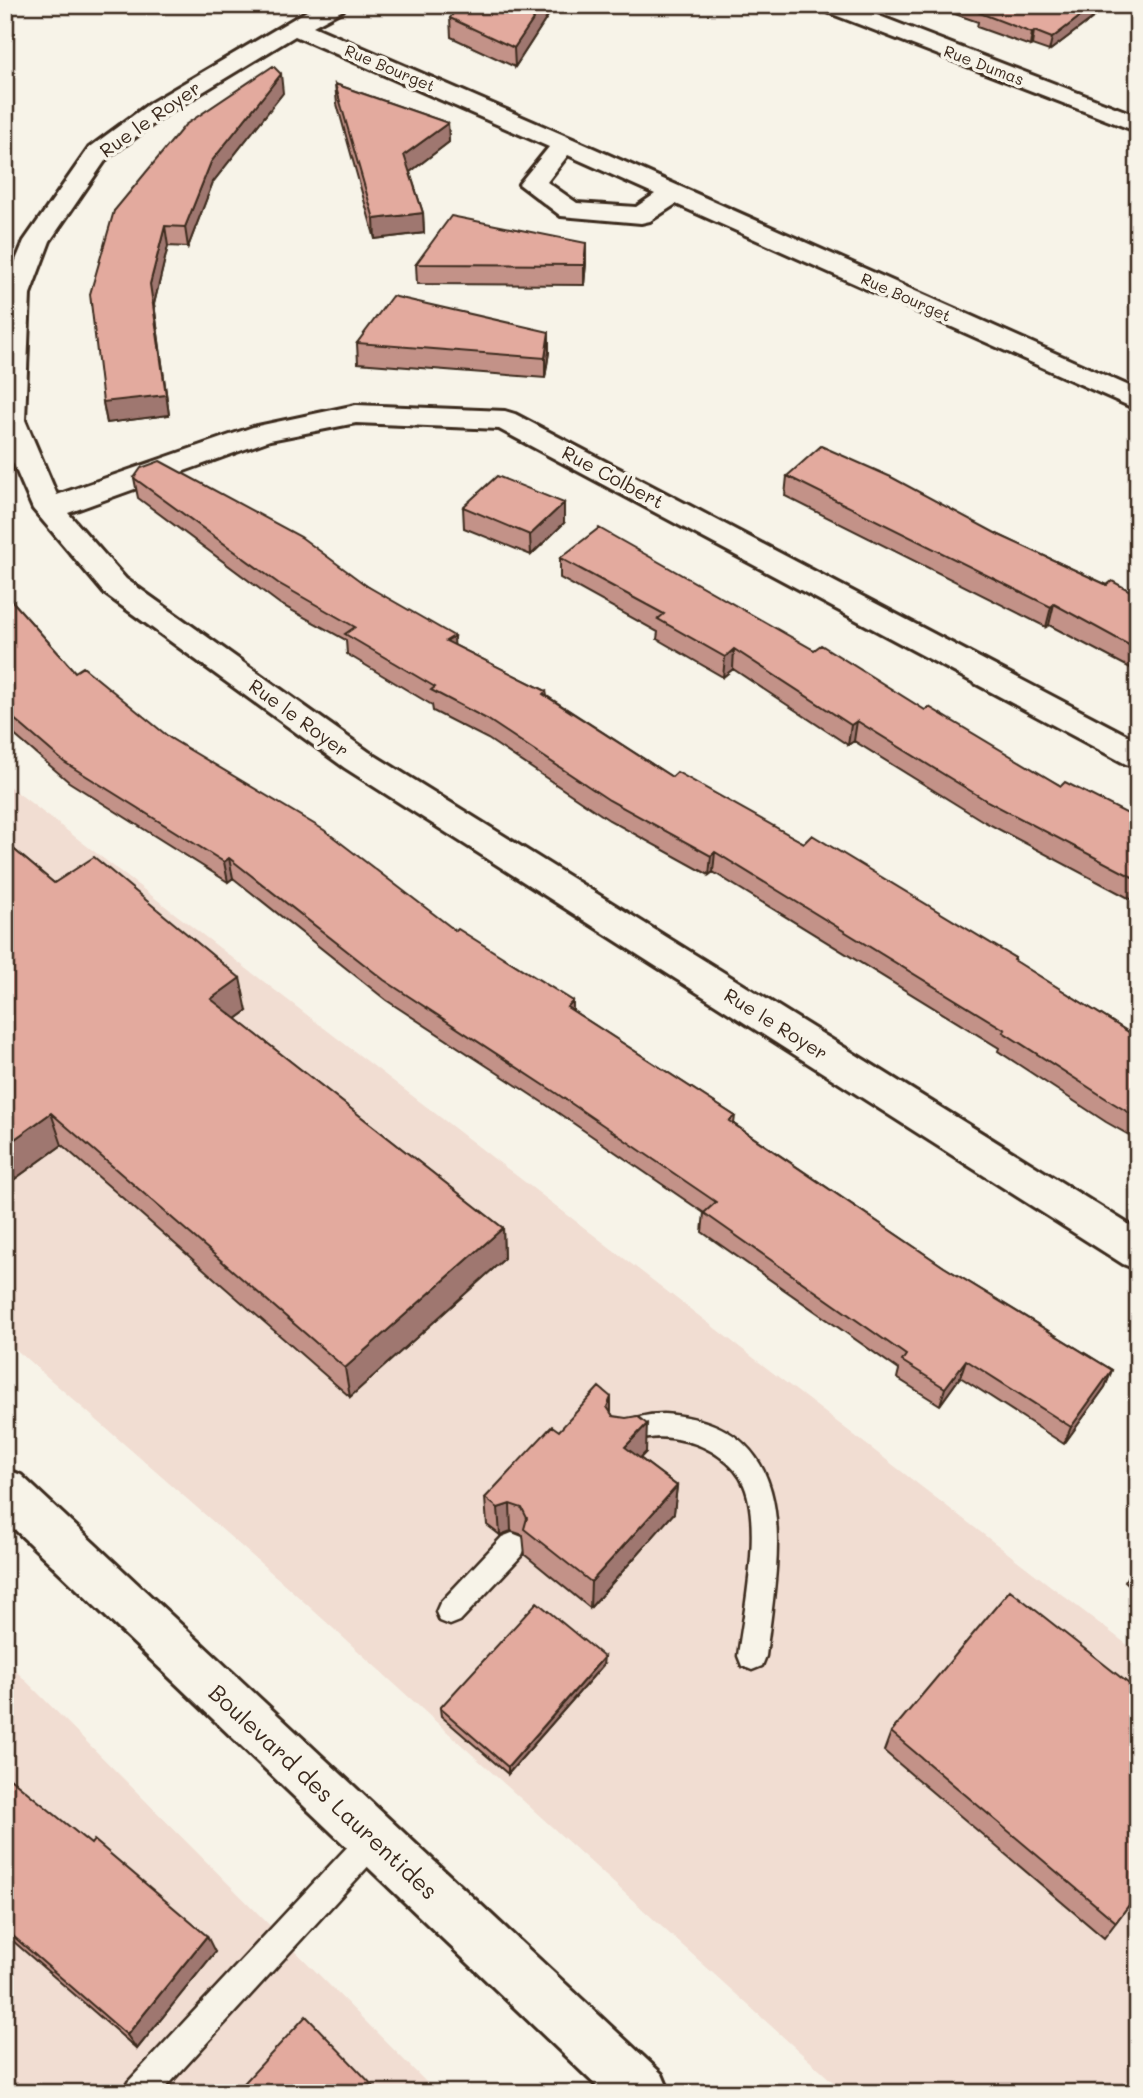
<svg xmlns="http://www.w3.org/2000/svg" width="1143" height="2098" viewBox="0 0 1143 2098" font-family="Mali,sans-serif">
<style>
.built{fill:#f1ddd2}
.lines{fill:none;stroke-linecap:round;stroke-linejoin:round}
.service-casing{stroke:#3b2a1e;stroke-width:5}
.minor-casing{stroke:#3b2a1e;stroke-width:6}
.secondary-casing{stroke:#3b2a1e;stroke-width:6}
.service{fill:#f7f3e8;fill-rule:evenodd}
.minor{fill:#f7f3e8;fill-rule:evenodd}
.secondary{fill:#f7f3e8;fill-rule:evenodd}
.wall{fill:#c39288;stroke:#3b2a1e;stroke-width:2}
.shaded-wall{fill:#9f776f;stroke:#3b2a1e;stroke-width:2}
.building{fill:#e3aa9e;stroke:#3b2a1e;stroke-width:2}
.labels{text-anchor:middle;stroke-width:7;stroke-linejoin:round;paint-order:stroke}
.far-street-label{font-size:16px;fill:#3b2a1e;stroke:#f7f3e8}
.street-label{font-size:19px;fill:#3b2a1e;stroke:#f7f3e8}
.near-street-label{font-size:23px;fill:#3b2a1e;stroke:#f7f3e8}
</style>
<rect width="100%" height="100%" fill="#f7f3e8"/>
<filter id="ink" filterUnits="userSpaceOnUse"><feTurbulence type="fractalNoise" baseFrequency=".0143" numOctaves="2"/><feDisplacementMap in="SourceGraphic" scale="14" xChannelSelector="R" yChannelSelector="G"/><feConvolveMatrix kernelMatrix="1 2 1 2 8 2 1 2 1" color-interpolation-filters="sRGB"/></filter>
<g filter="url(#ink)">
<path class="built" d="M5 783 1138 1653V2093H845L281 1581 5 1340Z
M5 1660 437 2093H5Z"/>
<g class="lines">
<g class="service-casing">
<path id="service" d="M664 1414C808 1425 778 1556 766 1656L762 1666 752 1670 742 1666 738 1656C744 1611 762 1527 744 1485 735 1463 708 1446 686 1441 672 1437 658 1436 643 1439 631 1442 625 1447 613 1442L609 1434 613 1426C630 1419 645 1414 664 1414Z
M512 1533 522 1537 526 1546 522 1555 460 1621 450 1625 440 1621 436 1612 440 1603 502 1537Z
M374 1824 384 1829 389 1839 384 1849 161 2093H123L128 2082 364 1829Z"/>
</g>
<g class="minor-casing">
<path id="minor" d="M317 5H346L343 10 313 26 573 139 1138 390V410L676 204 650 221 641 223 561 216 519 184 549 147 295 36 168 113 107 158 50 241 30 294 25 420 57 495 253 427 356 405 505 411 515 414 1138 741V768L1126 764 499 429 356 423 270 440 68 513 126 579 369 752 1138 1230V1270L1123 1264 345 768 104 593 33 509 5 444V287L24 241 89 148 150 103ZM568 155 655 194 636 207 577 203 547 182Z
M819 5H851L1138 116V132L822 10Z"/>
</g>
<g class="secondary-casing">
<path id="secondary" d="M5 1469 21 1475 662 2074 670 2093H604L5 1520Z"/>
</g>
<use href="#service" class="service"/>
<use href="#minor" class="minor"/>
<use href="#secondary" class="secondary"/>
</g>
<path class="wall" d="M555 5 515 67 451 37 450 18Z
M929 5H1110L1049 51 1032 45 1030 46 977 27 978 22Z
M335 84 448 123 449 142 410 172 423 213 424 233 375 239 337 104Z
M283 93 213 182 188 247 168 246 154 304 169 415 107 423 103 402 114 211Z
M586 243V263L584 285 417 284 416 264Z
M549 332V352L545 378 358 363 357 343Z
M787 476 999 535 1107 585 1138 595V672L1049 625 1046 627 785 496Z
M134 478 367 586 454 645 546 691 547 696 672 777 804 843 1015 958V961L1138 1038V1140L1106 1122 998 1051 999 1048 713 872 709 875 609 820 488 739 433 711 432 705 347 654 346 640 280 604 138 498Z
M463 507 564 523 531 555 464 528Z
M560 558 814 650 1061 786 1138 819V903L983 821 854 741 848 745 733 669 723 677 657 639 658 632 560 578Z
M5 593 75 672 170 738 573 1011 735 1116 734 1124 944 1267 1112 1370 1105 1387 1064 1444 960 1377 940 1405 897 1378 899 1370 702 1232 704 1213 554 1110 386 1000 233 878 228 882 69 782 5 727Z
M5 842 54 883 247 1011 236 1019 503 1228 504 1259 350 1397 62 1145 5 1186Z
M611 1397V1413L613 1416 646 1452 640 1458 677 1486 674 1513 590 1608 525 1555 523 1535 511 1531 500 1535 487 1525 485 1498 559 1431Z
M1138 1562V1593L1125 1581 1133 1565Z
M603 1665 508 1774 441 1716 440 1708Z
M891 1732 1138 1893 1104 1938 884 1751Z
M5 1774 215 1952 137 2049 5 1934Z"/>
<path class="shaded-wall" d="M543 5H555L515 67 514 48Z
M1095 5H1110L1049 51 1052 38Z
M1034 31 1032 45 1030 46 1032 33Z
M281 74 283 93 213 182 188 247 185 227 211 162Z
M448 123 449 142 406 175 404 155Z
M423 213 424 233 375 239 374 219Z
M165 226 168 246 154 304 169 415 107 423 103 402 150 284Z
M586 243V263L584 285V265Z
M549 332V352L545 378V358Z
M564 503V523L531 555 530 535Z
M1054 604 1049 625 1046 627 1051 607Z
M454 636 455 656 446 641Z
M734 649 733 669 723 677 725 657Z
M857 721 854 741 848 745 851 725Z
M715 852 713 872 709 875 711 856Z
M229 858 233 878 228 882 224 862Z
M240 978 247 1011 218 1032 211 999Z
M573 1001V1020L567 1007Z
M51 1113 62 1145 5 1186V1146Z
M503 1228 504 1259 350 1397 345 1368Z
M966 1360 960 1377 940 1405 945 1388Z
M1112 1370 1105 1387 1064 1444 1071 1427Z
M611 1397V1425L607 1407Z
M647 1424 646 1452 624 1475 625 1447Z
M677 1486 674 1513 590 1608 591 1582Z
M510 1504 511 1531 500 1535 498 1508Z
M604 1657 603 1665 508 1774V1767Z
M207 1936 215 1952 137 2049 127 2035Z"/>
<path class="building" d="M459 5H543L514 48 450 18Z
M971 5H1095L1052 38 1034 31 1032 33 980 13 985 10Z
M273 66 281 74 211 162 185 227 165 226 150 284 166 395 103 402 90 294 114 211 185 125Z
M335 84 448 123 404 155 423 213 374 219Z
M451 216 586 243 584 265 416 264Z
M392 296 549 332 545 358 357 343Z
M821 446 891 477 999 535 1107 585 1112 581 1138 595V650L1054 604 1051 607 787 476Z
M160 461 301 537 367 586 454 636 446 641 546 691 543 694 672 777 677 772 804 843 812 835 1015 958 1014 960 1138 1038V1045L1136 1046 1138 1047V1118L1113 1103 1003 1032 1005 1030 715 852 711 856 609 800 487 719 431 690 435 687 345 634 355 627 278 583 134 478 141 468Z
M497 476 564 503 530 535 463 507Z
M599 528 814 650 821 645 925 710 929 707 1061 786 1065 782 1138 819V880L987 801 857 721 851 725 734 649 725 657 658 619 664 614 560 558Z
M5 593 75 672 83 667 170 738 324 830 456 931 458 929 573 1001 567 1007 735 1116 729 1121 944 1267 1112 1370 1071 1427 966 1360 945 1388 902 1361 906 1355 704 1213 716 1202 553 1091 384 980 229 858 224 862 64 762 5 711Z
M5 842 54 883 94 857 240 978 211 999 503 1228 345 1368 51 1113 5 1146Z
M599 1387 611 1397 607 1407 613 1416 626 1418 637 1416 647 1424 625 1447 677 1486 591 1582 524 1529 527 1518 522 1508 510 1504 498 1508 485 1498 552 1426 559 1431Z
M1138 1562V1570L1133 1565Z
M1010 1590 1138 1691V1893L1116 1922 891 1732Z
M537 1602 604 1657 508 1767 440 1708Z
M5 1774 91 1844 94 1840 207 1936 127 2035 5 1929Z
M306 2016 380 2093H235Z"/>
</g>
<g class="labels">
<g class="far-street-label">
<text transform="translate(984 65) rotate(21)" y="6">Rue Dumas</text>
<text transform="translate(390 68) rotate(23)" y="6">Rue Bourget</text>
<text transform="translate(906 297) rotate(24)" y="6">Rue Bourget</text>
</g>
<g class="street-label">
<text transform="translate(150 119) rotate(-35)" y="7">Rue le Royer</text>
<text transform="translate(613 477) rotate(28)" y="7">Rue Colbert</text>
<text transform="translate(299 718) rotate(36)" y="7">Rue le Royer</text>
<text transform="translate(776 1024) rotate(32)" y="7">Rue le Royer</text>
</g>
<g class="near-street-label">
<text transform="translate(323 1792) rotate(43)" y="8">Boulevard des Laurentides</text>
</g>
</g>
<rect width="1143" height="2098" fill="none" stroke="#f7f3e8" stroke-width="28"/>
<rect x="14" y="14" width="1115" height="2070" fill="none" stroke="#3b2a1e" stroke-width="2.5" filter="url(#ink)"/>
</svg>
